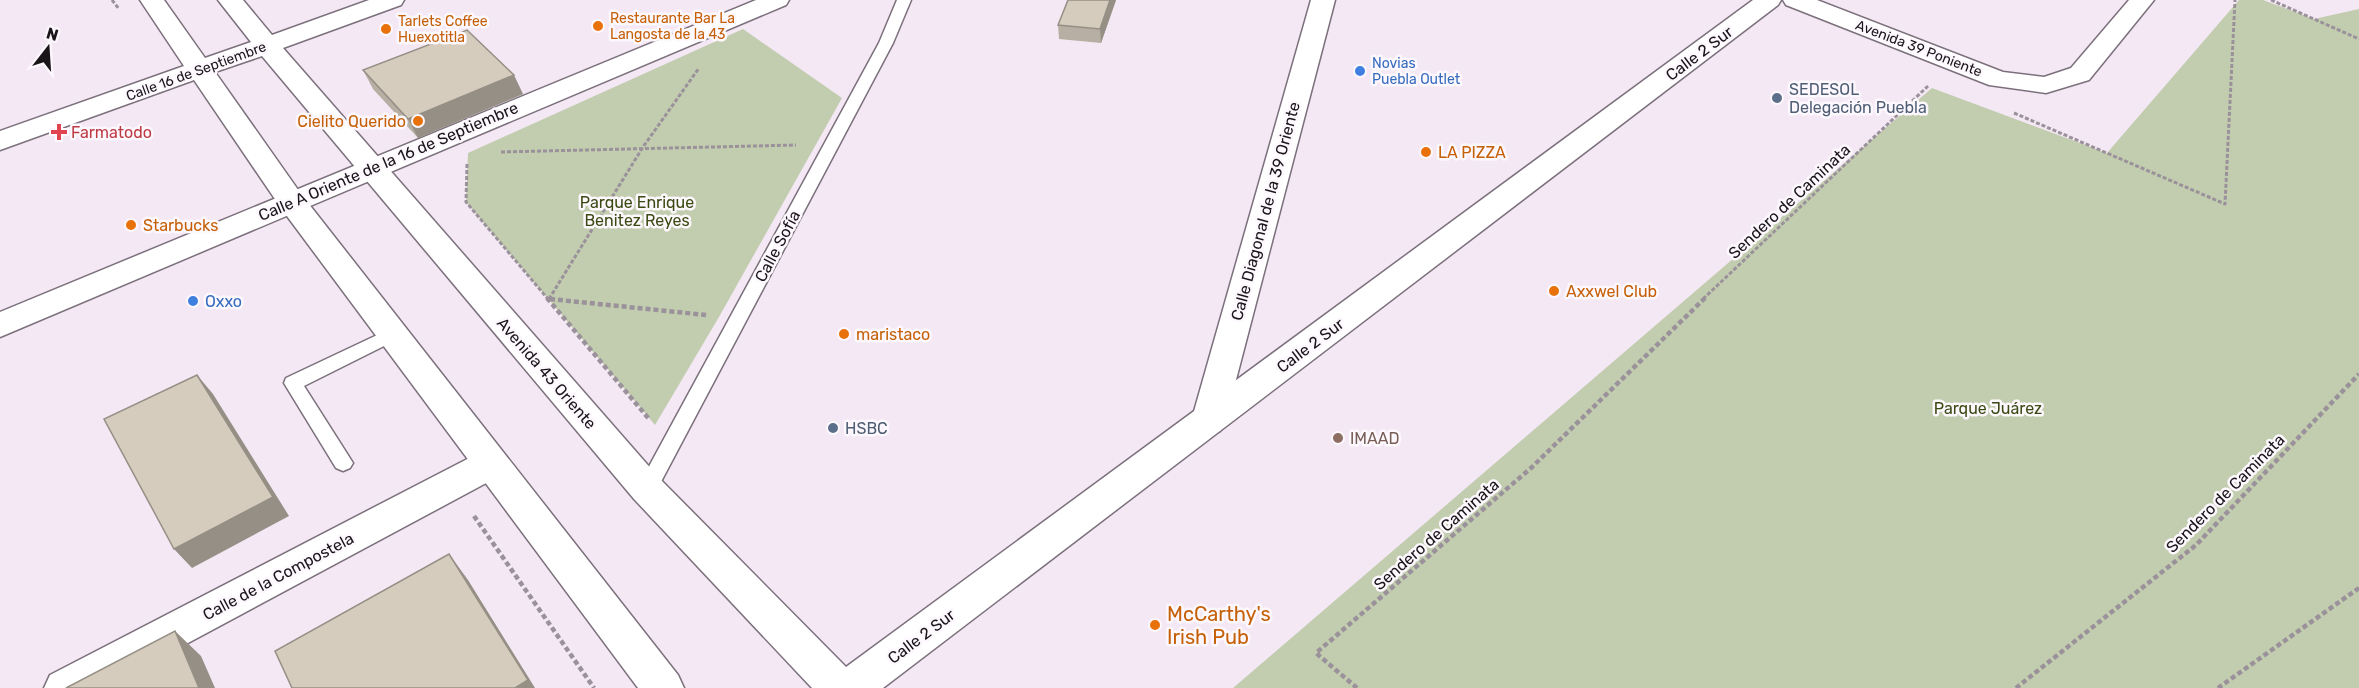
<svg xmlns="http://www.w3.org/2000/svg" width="2359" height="688" viewBox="0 0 2359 688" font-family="Rubik,sans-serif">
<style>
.green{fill:#c2cdaf}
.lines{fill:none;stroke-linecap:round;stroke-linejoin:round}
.lane-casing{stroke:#7b707c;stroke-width:3}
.street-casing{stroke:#7b707c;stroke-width:3}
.secondary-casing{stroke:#7b707c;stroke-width:3}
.path-far1{stroke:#9a919a;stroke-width:3;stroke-dasharray:4 2;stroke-linecap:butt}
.path{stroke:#9a919a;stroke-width:4.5;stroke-dasharray:5 3;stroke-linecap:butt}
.lane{fill:#fff;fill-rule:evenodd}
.street{fill:#fff;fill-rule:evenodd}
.secondary{fill:#fff;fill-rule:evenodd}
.wall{fill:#b7afa3}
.shaded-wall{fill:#958f85}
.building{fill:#d5ccbe;stroke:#958f85;stroke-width:1.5}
.food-dot{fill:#e8710a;stroke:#fdf8fd;stroke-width:2}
.shop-dot{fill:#3f7fe0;stroke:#fdf8fd;stroke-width:2}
.service-dot{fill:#5c6f8a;stroke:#fdf8fd;stroke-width:2}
.health-dot{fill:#e0444e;stroke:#fdf8fd;stroke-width:2}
.education-dot{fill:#8d6e63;stroke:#fdf8fd;stroke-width:2}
.labels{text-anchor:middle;stroke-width:5;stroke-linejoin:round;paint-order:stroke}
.far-food-label{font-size:14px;fill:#c56008;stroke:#fdf8fd;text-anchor:start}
.far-street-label{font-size:14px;fill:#191519;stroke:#fdf8fd}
.far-shop-label{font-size:14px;fill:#366cbe;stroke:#fdf8fd;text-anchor:start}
.street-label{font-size:16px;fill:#191519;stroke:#fdf8fd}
.service-label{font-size:16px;fill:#4e5e75;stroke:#fdf8fd;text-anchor:start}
.food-label{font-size:16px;fill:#c56008;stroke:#fdf8fd;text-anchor:start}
.health-label{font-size:16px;fill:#be3a42;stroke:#fdf8fd;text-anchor:start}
.park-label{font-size:16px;fill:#3b4a13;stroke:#fdf8fd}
.shop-label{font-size:16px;fill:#366cbe;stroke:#fdf8fd;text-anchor:start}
.education-label{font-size:16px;fill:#785e54;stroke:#fdf8fd;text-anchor:start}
.near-food-label{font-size:20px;fill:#c56008;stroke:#fdf8fd;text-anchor:start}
</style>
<rect width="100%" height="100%" fill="#f4e8f5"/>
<path class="green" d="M2239 0H2263L2314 19 2359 9V688H1233L1932 88 2107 153Z
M743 29 842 98 719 317 655 425 466 202 468 153Z"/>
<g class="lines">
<g class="lane-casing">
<path id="lane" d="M897 0H911L893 43 654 495 647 497 640 495 637 489 640 483 879 43Z
M392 328 398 329 401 334 398 339 304 386 353 463 350 468 343 471 336 468 284 383 286 378Z"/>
</g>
<g class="street-casing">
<path id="street" d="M756 0H789L786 5 0 337V312Z
M1311 0H1335L1225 422 1220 431 1208 435 1196 431 1191 422Z
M1783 0H1817L2003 72 2044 77 2071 68 2129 0H2154L2089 80 2046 93 1989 85 1786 5Z
M490 450 503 454 508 464 503 474 104 688H44L50 675 477 454Z"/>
</g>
<g class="secondary-casing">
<path id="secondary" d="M140 0H164L205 58 251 42 218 0H243L272 35 369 0H404L401 5 283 48 660 479 846 667 1753 0H1781L1778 5 883 688H812L634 499 262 56 215 72 301 194 678 675 684 688H638L281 208 194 80 0 150V131L184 66Z"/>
</g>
<path class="path-far1" d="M112 0 119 9
M2271 0 2359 39
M2014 113 2225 204 2235 0
M501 152 796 145
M467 164 466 202 548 299
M549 299 643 147 699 68
M550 299H554
M1703 299 1928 86"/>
<path class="path" d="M547 298 649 419
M550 299 706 315
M474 516 594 688
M1357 688 1316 653 1531 468 1705 298
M2016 688 2196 545 2359 374
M2218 688 2359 588"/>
<use href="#lane" class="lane"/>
<use href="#street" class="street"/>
<use href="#secondary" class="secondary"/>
</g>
<path class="wall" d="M1068 0H1116L1101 43 1059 39 1058 25Z
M363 70 523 94 418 138 373 89Z"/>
<path class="shaded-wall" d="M1110 0H1116L1101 43 1100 29Z
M514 75 523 94 418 138 408 119Z
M197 375 213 394 289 516 192 568 174 549Z
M449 554 468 580 535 688H515Z
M175 631 201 656 215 688H199Z"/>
<path class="building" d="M1068 0H1110L1100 29 1058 25Z
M467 30 514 75 408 119 363 70Z
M197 375 273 497 174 549 104 419Z
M449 554 528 680 515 688H292L275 651Z
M175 631 199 688H66Z"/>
<g class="food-dot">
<circle cx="598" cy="26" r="6"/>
<circle cx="386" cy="29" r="6"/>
<circle cx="418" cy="121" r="6"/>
<circle cx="1426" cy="152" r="6"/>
<circle cx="131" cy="225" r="6"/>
<circle cx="1554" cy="291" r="6"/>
<circle cx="844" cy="334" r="6"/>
<circle cx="1155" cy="625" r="6"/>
</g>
<g class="shop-dot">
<circle cx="1360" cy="71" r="6"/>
<circle cx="193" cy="301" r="6"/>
</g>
<g class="service-dot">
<circle cx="1777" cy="98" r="6"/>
<circle cx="833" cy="428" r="6"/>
</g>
<path class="health-dot" d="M56 123h6v6h6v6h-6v6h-6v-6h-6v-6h6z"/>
<circle class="education-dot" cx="1338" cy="438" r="6"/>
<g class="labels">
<g class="far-food-label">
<text x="610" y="23">Restaurante Bar La<tspan x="610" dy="16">Langosta de la 43</tspan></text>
<text x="398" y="26">Tarlets Coffee<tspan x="398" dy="16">Huexotitla</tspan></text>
</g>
<g class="far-street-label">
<text transform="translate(1919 48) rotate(21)" y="5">Avenida 39 Poniente</text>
<text transform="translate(196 71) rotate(-20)" y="5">Calle 16 de Septiembre</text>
</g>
<g class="far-shop-label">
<text x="1372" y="68">Novias<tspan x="1372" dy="16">Puebla Outlet</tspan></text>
</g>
<g class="street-label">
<text transform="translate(1699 53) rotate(-37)" y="6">Calle 2 Sur</text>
<text transform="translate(388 161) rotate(-23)" y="6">Calle A Oriente de la 16 de Septiembre</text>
<text transform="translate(1789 201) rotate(-43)" y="6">Sendero de Caminata</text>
<text transform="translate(1265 211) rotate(-75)" y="6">Calle Diagonal de la 39 Oriente</text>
<text transform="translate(777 246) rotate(-62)" y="6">Calle Sofía</text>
<text transform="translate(1310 345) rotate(-37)" y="6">Calle 2 Sur</text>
<text transform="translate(547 373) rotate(49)" y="6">Avenida 43 Oriente</text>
<text transform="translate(2225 493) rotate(-45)" y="6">Sendero de Caminata</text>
<text transform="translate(1436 534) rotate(-41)" y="6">Sendero de Caminata</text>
<text transform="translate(278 576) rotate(-28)" y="6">Calle de la Compostela</text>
<text transform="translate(921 636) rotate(-37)" y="6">Calle 2 Sur</text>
</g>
<g class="service-label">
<text x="1789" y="95">SEDESOL<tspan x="1789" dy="18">Delegación Puebla</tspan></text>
<text x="845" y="434">HSBC</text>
</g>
<g class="food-label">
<text x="406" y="127" text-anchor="end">Cielito Querido</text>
<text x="1438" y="158">LA PIZZA</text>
<text x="143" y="231">Starbucks</text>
<text x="1566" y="297">Axxwel Club</text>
<text x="856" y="340">maristaco</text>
</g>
<g class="health-label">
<text x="71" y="138">Farmatodo</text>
</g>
<g class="park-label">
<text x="637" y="208">Parque Enrique<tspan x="637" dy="18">Benitez Reyes</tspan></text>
<text x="1988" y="414">Parque Juárez</text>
</g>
<g class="shop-label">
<text x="205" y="307">Oxxo</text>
</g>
<g class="education-label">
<text x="1350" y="444">IMAAD</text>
</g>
<g class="near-food-label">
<text x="1167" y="621">McCarthy's<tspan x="1167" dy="23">Irish Pub</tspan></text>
</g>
</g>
<g transform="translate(48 48) rotate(17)" stroke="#fdf8fd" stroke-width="4.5" paint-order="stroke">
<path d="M0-4.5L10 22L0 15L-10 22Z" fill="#191519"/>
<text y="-9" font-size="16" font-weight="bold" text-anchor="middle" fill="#191519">N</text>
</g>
</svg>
